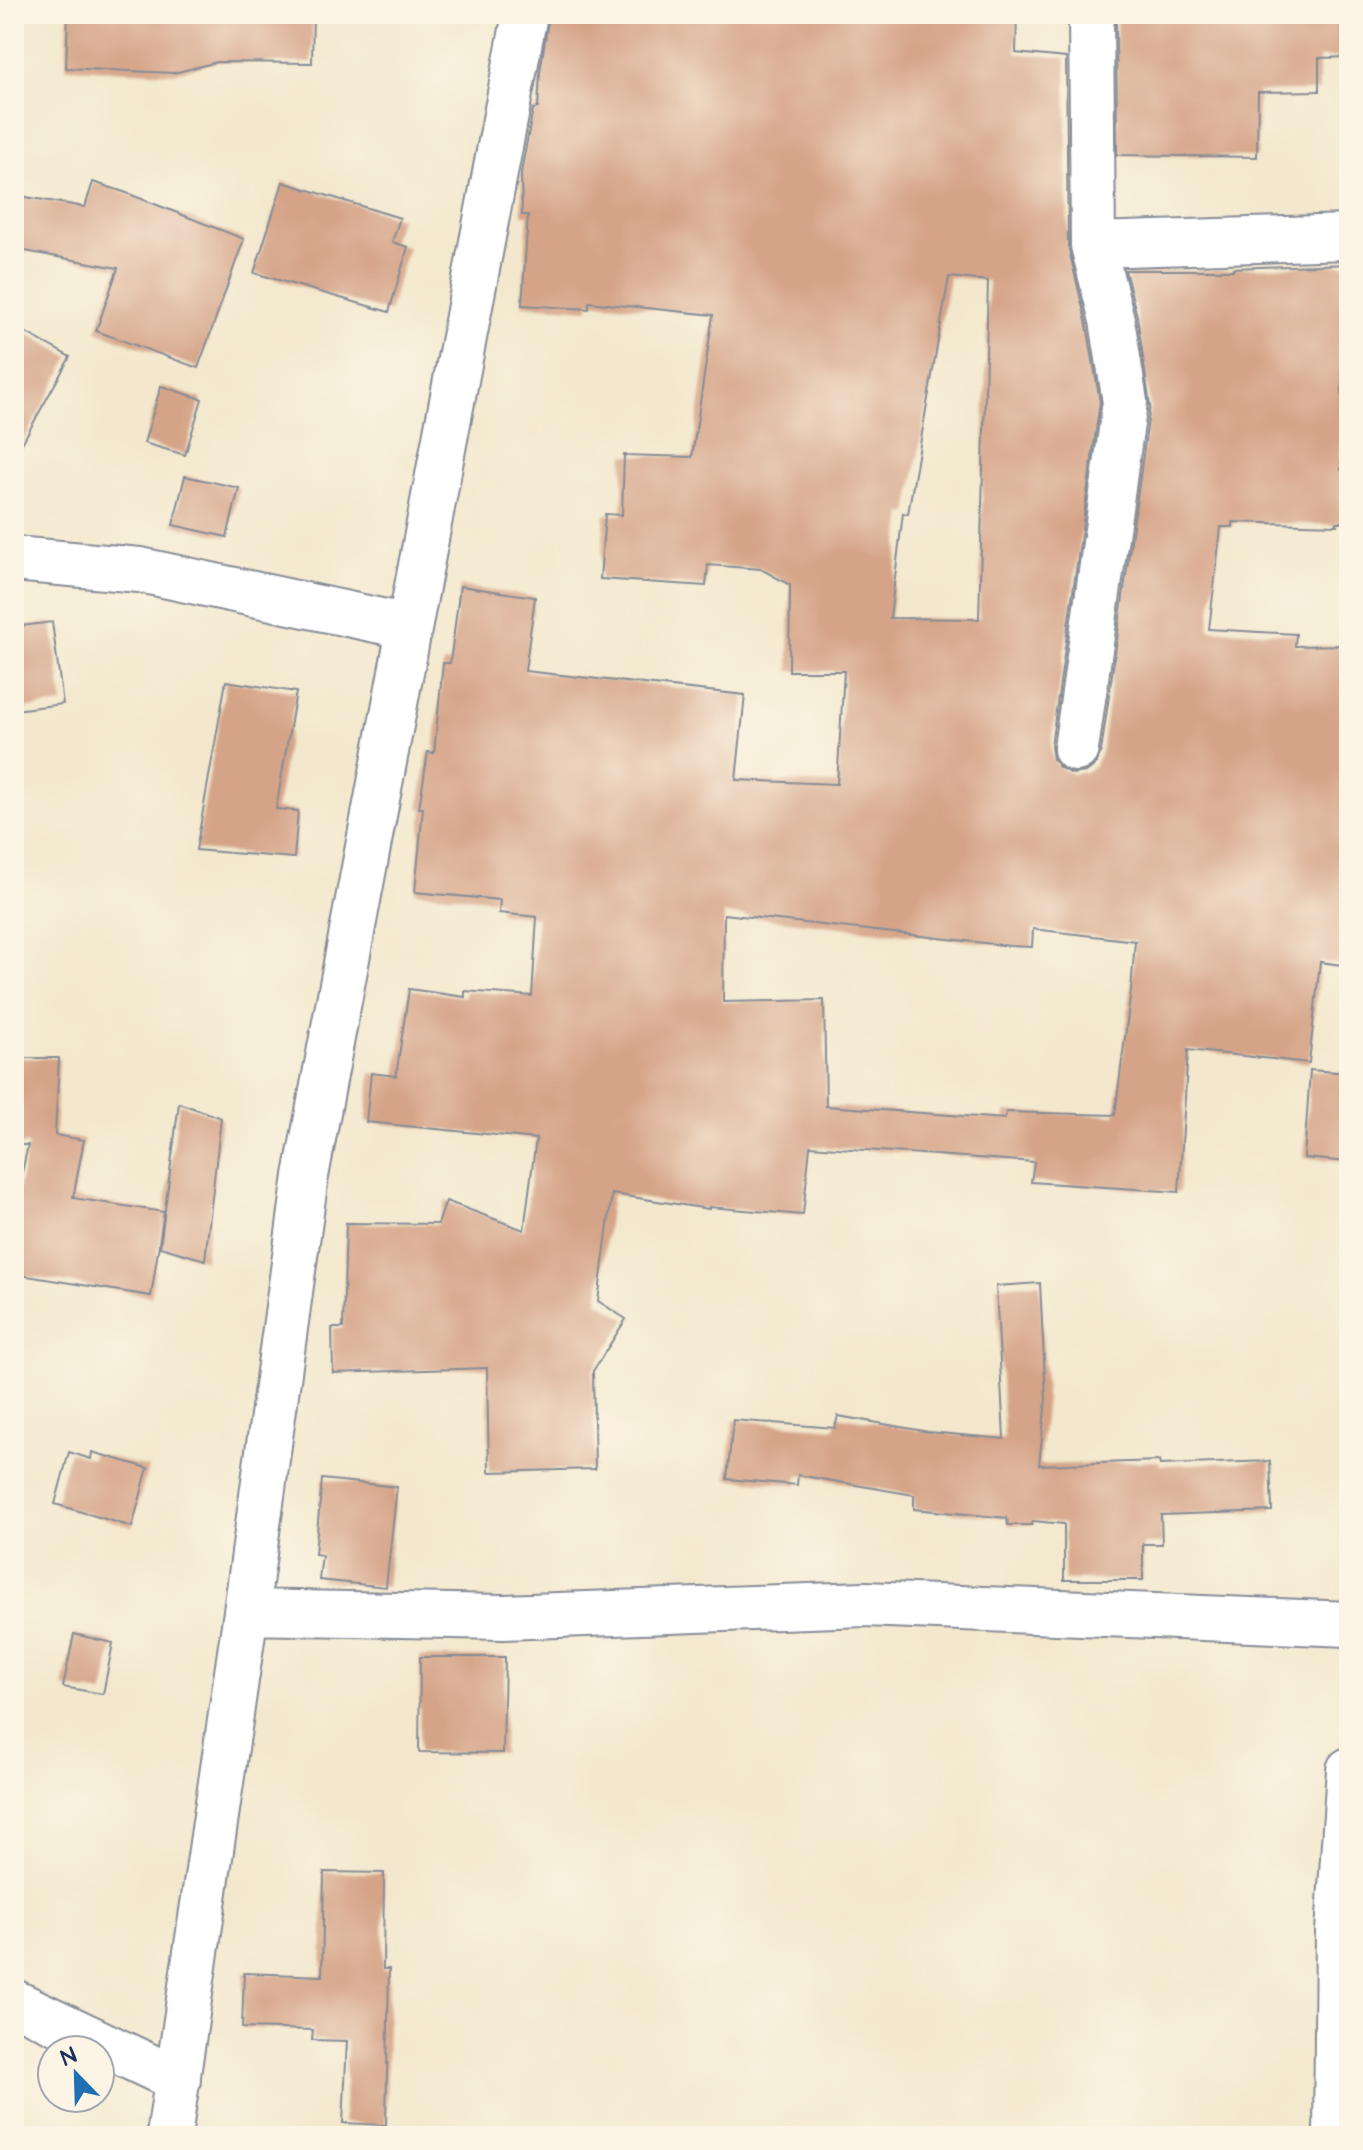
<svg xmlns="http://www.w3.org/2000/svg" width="1363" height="2150" viewBox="0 0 1363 2150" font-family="'Architects Daughter',sans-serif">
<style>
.building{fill:#d5a488;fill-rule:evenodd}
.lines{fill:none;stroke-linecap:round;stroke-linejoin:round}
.minor-casing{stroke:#878c96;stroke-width:48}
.minor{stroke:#fff;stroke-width:44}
</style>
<rect width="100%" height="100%" fill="#fcf5e5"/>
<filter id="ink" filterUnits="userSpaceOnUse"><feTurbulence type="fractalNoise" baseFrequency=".0125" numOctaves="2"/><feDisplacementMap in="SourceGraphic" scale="16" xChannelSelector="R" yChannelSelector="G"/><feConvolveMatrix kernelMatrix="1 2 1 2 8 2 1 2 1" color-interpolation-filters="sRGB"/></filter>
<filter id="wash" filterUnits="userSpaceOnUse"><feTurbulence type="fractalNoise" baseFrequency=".006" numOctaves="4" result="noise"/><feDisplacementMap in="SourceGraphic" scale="32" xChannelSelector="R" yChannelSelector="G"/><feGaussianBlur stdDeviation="1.8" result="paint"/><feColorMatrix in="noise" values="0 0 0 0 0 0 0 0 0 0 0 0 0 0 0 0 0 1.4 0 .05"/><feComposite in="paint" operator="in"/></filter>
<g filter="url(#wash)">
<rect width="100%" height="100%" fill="#f3e8cd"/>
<g id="blocks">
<path class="building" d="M68 14H313L312 63 217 62 174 73 66 68Z
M594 14H1017L1016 53 1066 58 1068 246 1087 325 1100 402 1051 746 1053 759 1060 768 1072 774 1086 772 1095 765 1101 752 1150 406 1137 316 1125 270H1233V268L1349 264V333H1343L1341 470H1349V522H1337V525L1233 522V527H1221L1209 629 1296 634 1295 646 1349 645 1344 794H1349V966L1320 962 1309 1063 1188 1050 1179 1192 1031 1182 1034 1162 810 1146 803 1215 709 1207V1209L612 1194 598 1301 626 1319 593 1371 595 1469 489 1472 487 1368 333 1373 332 1328H343L346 1223 438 1224 446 1201 524 1230 536 1139 366 1122 371 1073 396 1076 409 989 465 997V991L532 996 537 917 499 913 500 900 415 892 423 808H419L428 752 434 753 443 663H450L460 586 535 597 525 671 745 695 736 780 837 784 844 671H789L790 585 761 569 708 565 706 586 600 579 605 514 622 515 624 455 692 457 713 315 589 302V309L522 305 528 215H522L521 173 533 109 538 108 540 72 549 15 594 17ZM949 277 988 281 979 619 890 618 903 513 908 514ZM724 914 1011 946 1032 947 1033 929 1135 941 1131 990 1115 1115 1006 1112 1005 1119 826 1106 824 1000 723 1002Z
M1116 14H1349V57L1319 58V91L1258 92 1257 157 1117 155Z
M93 182 124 192 244 239 198 368 96 331 118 268 14 249V195L85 207Z
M283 182 400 218 392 242 408 247 389 312 254 273Z
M14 326 70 357 14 458Z
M161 386 202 399 185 455 144 443Z
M185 476 239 488 227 537 173 525Z
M52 622 63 704 14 710V627Z
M226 681 296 692 276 809 298 811 294 858 196 850Z
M14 1058H59L55 1135 84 1140 73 1198 164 1212 151 1296 14 1274V1208L28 1145H14Z
M1310 1070 1349 1073V1162L1304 1158Z
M179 1103 221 1118 205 1260 160 1247Z
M1040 1283 1046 1399 1039 1465 1159 1461 1160 1465 1270 1461 1272 1511 1161 1515 1162 1544H1143V1580H1064V1524L1033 1521 1032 1525H1008L1007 1518 914 1509V1495L798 1475 797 1485 727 1479 733 1420 835 1428 838 1416 929 1432 1004 1439 996 1286Z
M69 1452 91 1459 92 1452 148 1468 132 1527 55 1504Z
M322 1479 397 1487 386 1587 319 1580 322 1555 315 1554Z
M74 1634 113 1643 103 1694 63 1687Z
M420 1657H505L503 1753 419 1752Z
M324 1872 384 1873 383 1969H389L386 2125 343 2123 347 2041 312 2040 313 2030 242 2028 244 1973 322 1976Z"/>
</g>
</g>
<g filter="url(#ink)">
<use href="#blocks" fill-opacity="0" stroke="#878c96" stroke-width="2"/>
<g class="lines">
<g class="minor-casing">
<path id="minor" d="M1093 245 1349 237
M14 559 140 570 409 627
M1076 749 1125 402 1112 320 1093 245 1091 14
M246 1612 503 1617 865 1604 1349 1624
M14 2002 178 2080
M169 2136 246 1612 306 1176 525 14
M1336 2136 1338 1932 1349 1770"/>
</g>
<use href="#minor" class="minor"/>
</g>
</g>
<rect width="1363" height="2150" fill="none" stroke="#fcf5e5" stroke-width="48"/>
<g transform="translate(76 2074) rotate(337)"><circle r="38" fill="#fcf5e5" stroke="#a2a6af" stroke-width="2"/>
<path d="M0-6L14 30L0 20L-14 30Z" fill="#1f6fb2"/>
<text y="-12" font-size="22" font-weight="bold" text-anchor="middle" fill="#1b2f5e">N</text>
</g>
</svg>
